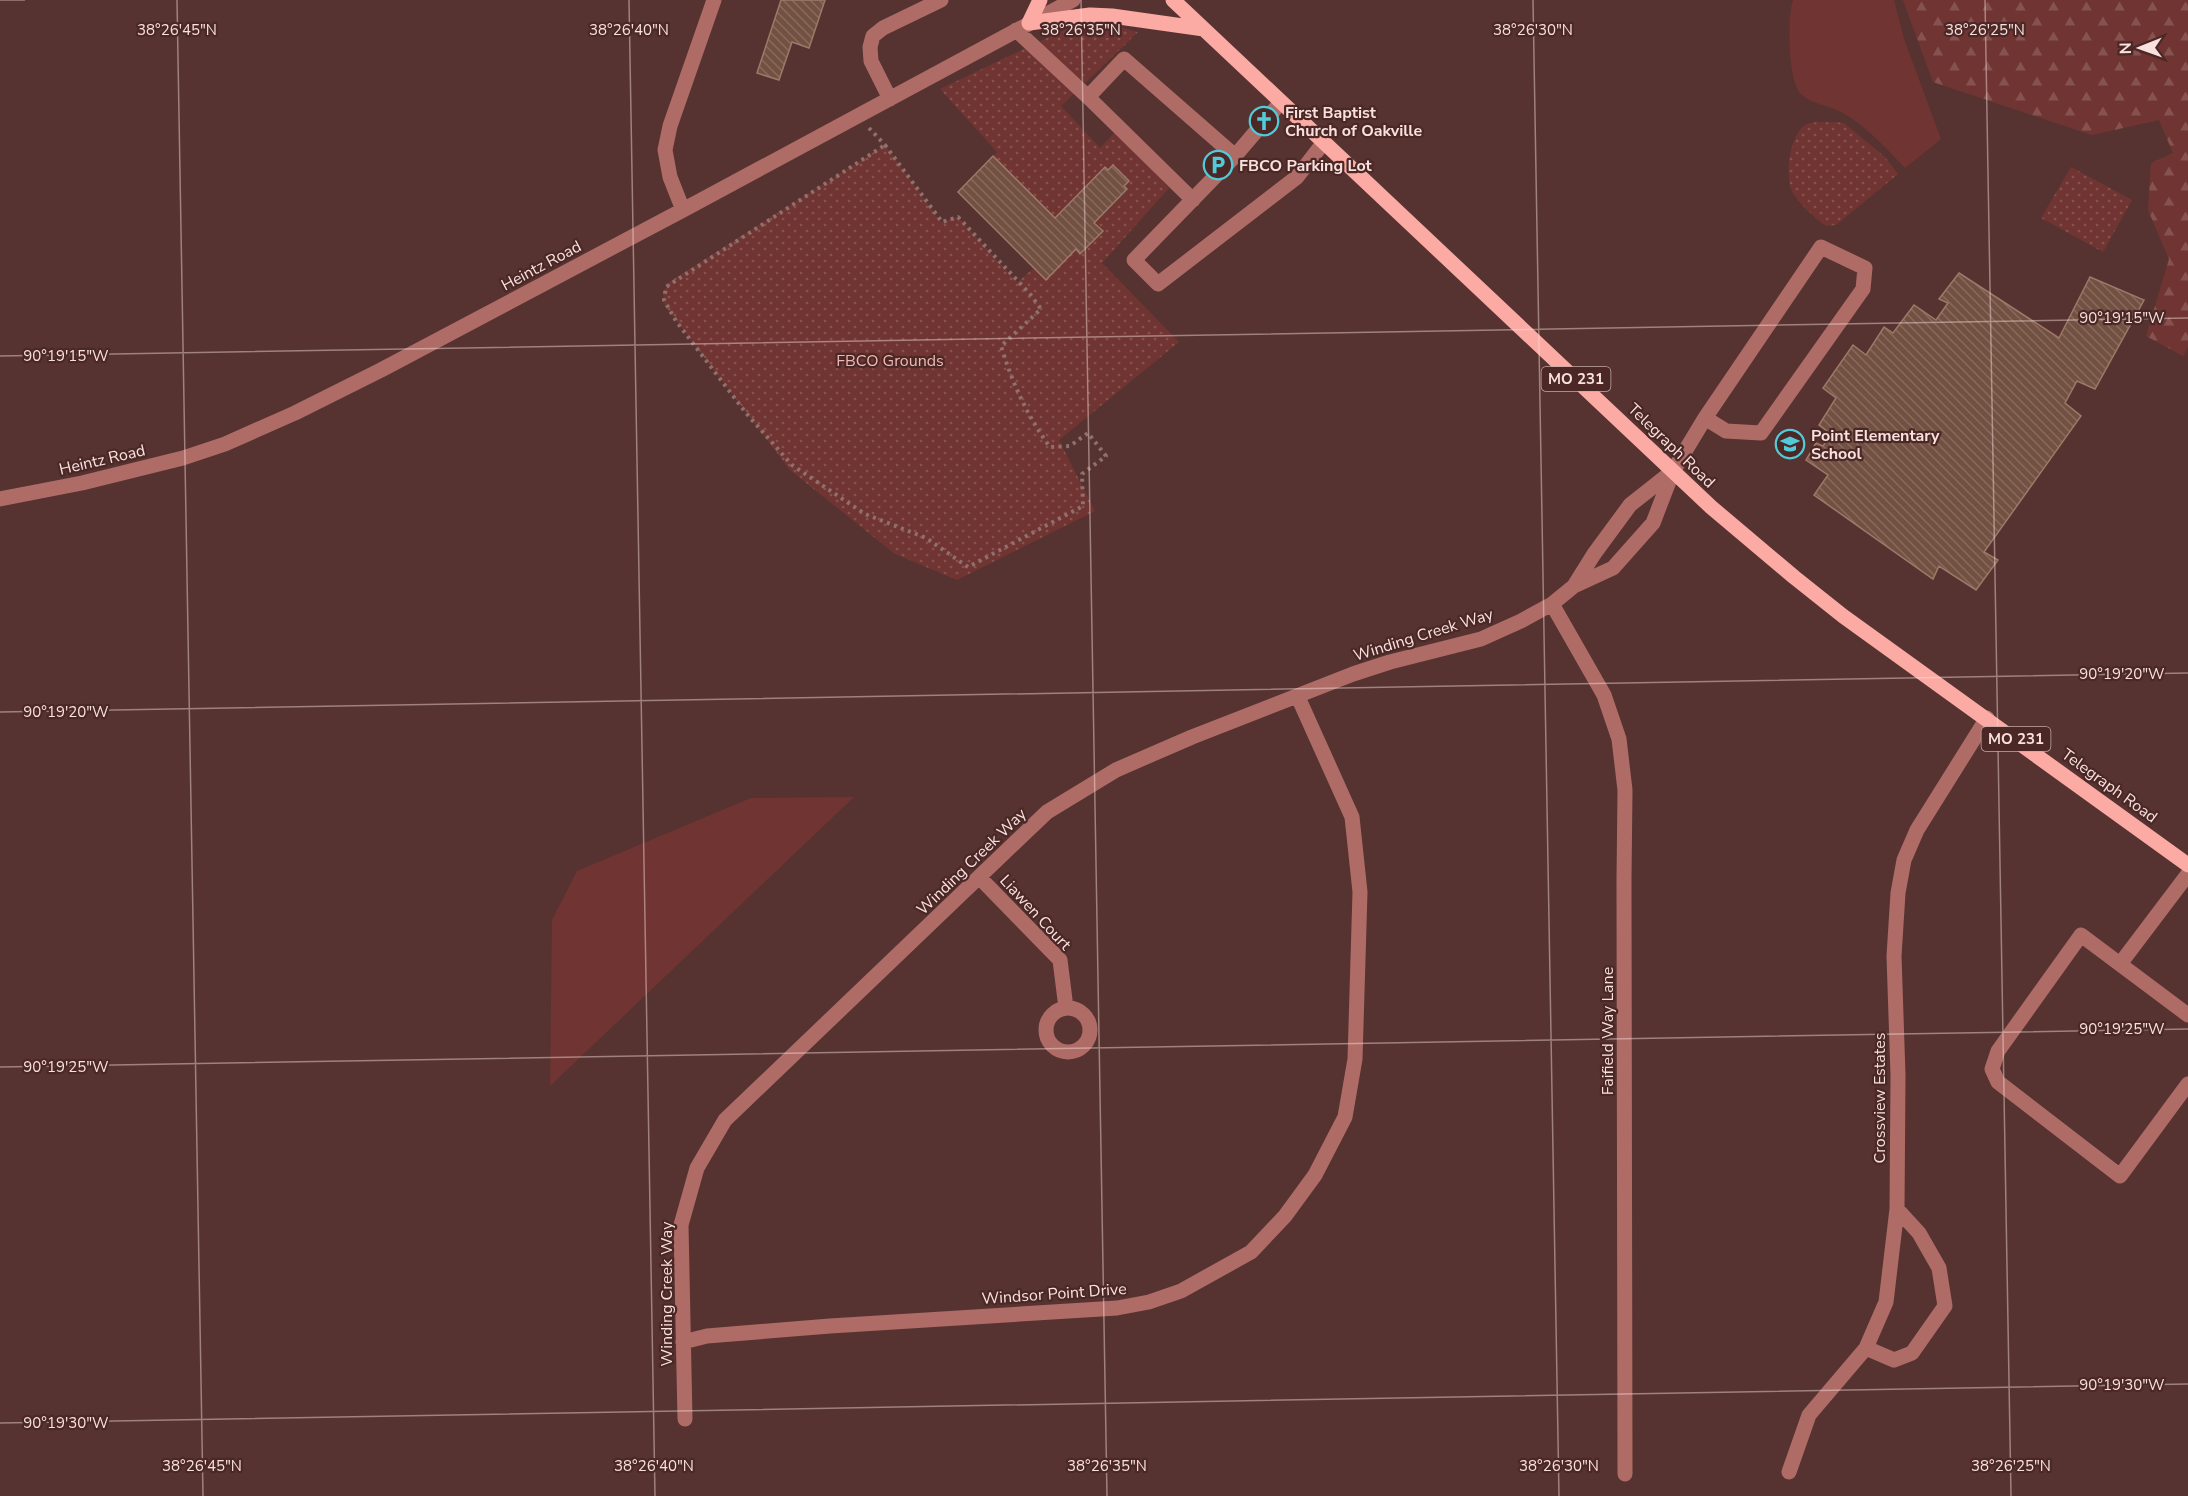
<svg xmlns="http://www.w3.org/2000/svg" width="2188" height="1496" viewBox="0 0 2188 1496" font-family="'Nunito Sans',sans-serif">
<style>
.green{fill:#703532}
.forest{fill:url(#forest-firs)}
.park{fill:url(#park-dots)}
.building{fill:url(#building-back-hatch);stroke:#9e7969;stroke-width:1.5}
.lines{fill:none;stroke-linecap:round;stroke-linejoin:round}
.path{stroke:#8f706d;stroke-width:4;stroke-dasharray:3 4.5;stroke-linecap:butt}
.minor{stroke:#af6c67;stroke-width:15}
.major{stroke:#fcaba4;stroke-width:15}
.ticks{fill:none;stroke:#f8e1de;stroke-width:1.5;stroke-opacity:0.45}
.labels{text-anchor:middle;stroke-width:4.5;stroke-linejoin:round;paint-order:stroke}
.shield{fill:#4b2826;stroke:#c4aaa7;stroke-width:1.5}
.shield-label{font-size:15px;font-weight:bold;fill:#f8e1de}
.poi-label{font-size:16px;font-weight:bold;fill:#f8e1de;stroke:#4b2826;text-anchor:start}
.street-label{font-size:16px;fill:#f8e1de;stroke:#4b2826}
.park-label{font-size:16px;fill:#efb8b3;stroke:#4b2826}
.ticks-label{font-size:15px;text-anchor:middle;fill:#f8e1de;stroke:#4b2826;stroke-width:4.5;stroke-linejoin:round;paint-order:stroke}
</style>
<defs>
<pattern id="forest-firs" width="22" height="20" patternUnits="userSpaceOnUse" patternTransform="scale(1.5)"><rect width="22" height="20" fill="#703532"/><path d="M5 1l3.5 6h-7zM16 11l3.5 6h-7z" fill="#85524f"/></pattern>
<pattern id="park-dots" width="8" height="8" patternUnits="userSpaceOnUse" patternTransform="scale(1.5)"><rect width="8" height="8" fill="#703532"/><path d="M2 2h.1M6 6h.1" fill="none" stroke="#85524f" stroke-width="1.8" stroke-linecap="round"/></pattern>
<pattern id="building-back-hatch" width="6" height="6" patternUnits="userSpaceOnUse" patternTransform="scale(1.5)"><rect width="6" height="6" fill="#735142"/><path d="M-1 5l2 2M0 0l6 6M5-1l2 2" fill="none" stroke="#886a5d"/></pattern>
</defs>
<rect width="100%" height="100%" fill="#563330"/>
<path class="green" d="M1793 0H1894L1904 39 1941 139 1905 168C1886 148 1867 127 1843 113 1830 105 1812 105 1801 94 1788 82 1787 17 1793 0Z
M854 797 550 1086 552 920 577 871 751 798Z"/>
<path class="forest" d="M1903 0H2188V347L2183 356 2146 336 2169 259 2148 210 2151 163 2173 153 2159 120 2092 135 1933 82Z"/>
<path class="park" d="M1111 25 1138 32 1061 106 1100 148 1116 131 1169 188 1102 263 1179 342 1059 440 1095 511 957 580 895 554 790 470 665 306 663 293 669 282 885 145 941 222 958 217 1017 282 1034 268 1046 280 1076 249 1080 253 1102 231 1094 223 1127 190 1124 186 1129 181 1114 165 1108 170 1105 167 1055 218 993 156 997 152 940 89 1066 29Z
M1835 122 1844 123 1885 157 1898 174 1836 225 1826 226C1814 217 1801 206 1793 193 1784 178 1789 133 1807 124 1814 121 1826 123 1835 122Z
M2071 167 2132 200 2103 252 2041 218Z"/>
<path class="building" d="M781 0H825L809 48 792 42 779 80 757 73Z
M993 156 1055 218 1105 167 1108 170 1113 165 1129 181 1124 186 1127 189 1094 223 1103 231 1080 254 1076 249 1046 280 958 192Z
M1959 273 2059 338 2090 277 2144 300 2095 389 2077 381 2065 403 2081 416 1984 552 1998 560 1976 590 1939 566 1933 579 1814 495 1828 475 1806 460 1816 443 1823 446 1831 434 1819 425 1836 398 1823 388 1853 345 1866 355 1884 327 1893 333 1914 305 1936 320 1948 303 1939 299Z"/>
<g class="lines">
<path class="path" d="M869 128 885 145
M885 145 942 222 958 217 1030 294 1041 309 1001 346C1012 382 1027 416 1050 447L1070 446 1088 433 1106 456 1082 474 1083 506 968 567 926 538 865 514 792 465 746 413 676 321 664 300 666 287Z"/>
<path class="minor" d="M1016 30 1088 97
M890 99 871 61 870 47 873 36 883 28 941 0
M1281 102 1235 156 1134 260 1158 284 1297 177 1324 142
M1193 200 1088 97 1124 59 1235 156
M683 210 670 177 665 150 670 126 714 0
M0 499 82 483 183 458 225 444 295 413 381 370 683 210 1073 0
M1574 586 1594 554 1630 505 1673 471
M1552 604 1604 695 1619 739 1625 790 1624 879 1625 1474
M980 878 1060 960 1066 1008
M2120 964 2188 874
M1046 1030a22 22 0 1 1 44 0a22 22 0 1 1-44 0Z
M2188 1015 2081 935 1998 1051 1992 1069 1998 1082 2120 1176 2188 1084
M683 1342 707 1336 830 1326 1117 1308 1149 1302 1181 1291 1251 1252 1285 1216 1315 1175 1345 1117 1355 1059 1360 892 1352 817 1298 697
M1866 1348 1894 1360 1912 1353 1945 1306 1939 1268 1919 1233 1897 1209
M685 1419 681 1225 697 1168 725 1120 1047 812 1116 770 1192 737 1353 674 1390 662 1481 639 1521 621 1552 604 1574 586 1613 568 1653 523 1673 471 1705 418 1821 247 1865 268 1863 289 1761 433 1726 431 1705 418
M1789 1472 1809 1415 1866 1348 1886 1302 1897 1209 1898 1075 1894 956 1898 893 1904 860 1917 830 1987 718"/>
<path class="major" d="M1173 0 1711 507 1794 577 1843 616 2188 865
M1029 23 1090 15 1112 16 1204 29
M1029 23 1040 0"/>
</g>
<path class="ticks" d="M0 0H25M177 0 203 1496M629 0 655 1496M1081 0 1107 1496M1533 0 1559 1496M1985 0 2011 1496M0 356 2188 318M0 712 2188 673M0 1067 2188 1029M0 1423 2188 1384"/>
<defs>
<g id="church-ring" transform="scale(1.5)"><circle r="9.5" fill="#4b2826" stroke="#52cbd8" stroke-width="1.5"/><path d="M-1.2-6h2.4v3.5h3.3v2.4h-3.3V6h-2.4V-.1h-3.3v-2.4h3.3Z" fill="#52cbd8"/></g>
<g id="parking-ring" transform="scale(1.5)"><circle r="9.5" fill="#4b2826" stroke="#52cbd8" stroke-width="1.5"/><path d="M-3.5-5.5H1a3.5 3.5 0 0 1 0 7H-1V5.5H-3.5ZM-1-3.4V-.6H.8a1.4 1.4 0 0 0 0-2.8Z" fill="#52cbd8"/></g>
<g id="school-ring" transform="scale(1.5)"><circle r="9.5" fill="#4b2826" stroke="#52cbd8" stroke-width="1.5"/><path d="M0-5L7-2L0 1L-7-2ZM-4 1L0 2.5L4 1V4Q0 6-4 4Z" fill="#52cbd8"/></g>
</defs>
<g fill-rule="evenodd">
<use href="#church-ring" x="1264" y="121"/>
<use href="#parking-ring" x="1218" y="165"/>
<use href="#school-ring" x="1790" y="444"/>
</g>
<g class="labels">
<g class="shield">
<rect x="1541.5" y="367" width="69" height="24" rx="4.5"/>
<rect x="1981.5" y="727" width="69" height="24" rx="4.5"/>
</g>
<g class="shield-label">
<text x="1576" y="384">MO 231</text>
<text x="2016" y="744">MO 231</text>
</g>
<g class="poi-label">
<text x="1285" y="118">First Baptist<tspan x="1285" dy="18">Church of Oakville</tspan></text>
<text x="1239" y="171">FBCO Parking Lot</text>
<text x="1811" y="441">Point Elementary<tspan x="1811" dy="18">School</tspan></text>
</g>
<g class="street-label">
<text transform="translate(541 265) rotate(-28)" y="6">Heintz Road</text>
<text transform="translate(1672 445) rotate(44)" y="6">Telegraph Road</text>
<text transform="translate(102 459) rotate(-13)" y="6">Heintz Road</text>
<text transform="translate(1423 634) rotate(-17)" y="6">Winding Creek Way</text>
<text transform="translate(2110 785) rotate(36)" y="6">Telegraph Road</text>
<text transform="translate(971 861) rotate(-44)" y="6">Winding Creek Way</text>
<text transform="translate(1036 912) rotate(47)" y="6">Liawen Court</text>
<text transform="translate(1607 1031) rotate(-90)" y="6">Faifield Way Lane</text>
<text transform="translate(1879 1098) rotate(-90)" y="6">Crossview Estates</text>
<text transform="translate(1054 1293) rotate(-4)" y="6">Windsor Point Drive</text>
<text transform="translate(666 1294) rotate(-90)" y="6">Winding Creek Way</text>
</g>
<g class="park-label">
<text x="890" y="366">FBCO Grounds</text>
</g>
</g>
<g class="ticks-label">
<text x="177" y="35">38°26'45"N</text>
<text x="629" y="35">38°26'40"N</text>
<text x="1081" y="35">38°26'35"N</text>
<text x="1533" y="35">38°26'30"N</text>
<text x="1985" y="35">38°26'25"N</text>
<text x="2122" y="323">90°19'15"W</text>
<text x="66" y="361">90°19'15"W</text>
<text x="2122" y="679">90°19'20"W</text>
<text x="66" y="717">90°19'20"W</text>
<text x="2122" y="1034">90°19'25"W</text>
<text x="66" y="1072">90°19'25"W</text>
<text x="2122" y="1390">90°19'30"W</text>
<text x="66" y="1428">90°19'30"W</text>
<text x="202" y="1471">38°26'45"N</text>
<text x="654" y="1471">38°26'40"N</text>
<text x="1107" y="1471">38°26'35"N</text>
<text x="1559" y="1471">38°26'30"N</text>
<text x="2011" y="1471">38°26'25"N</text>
</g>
<g transform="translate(2140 48) rotate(269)" stroke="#4b2826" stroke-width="4.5" paint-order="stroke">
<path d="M0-4.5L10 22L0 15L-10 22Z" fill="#f8e1de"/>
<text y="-9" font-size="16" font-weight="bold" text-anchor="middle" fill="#f8e1de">N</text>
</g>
</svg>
